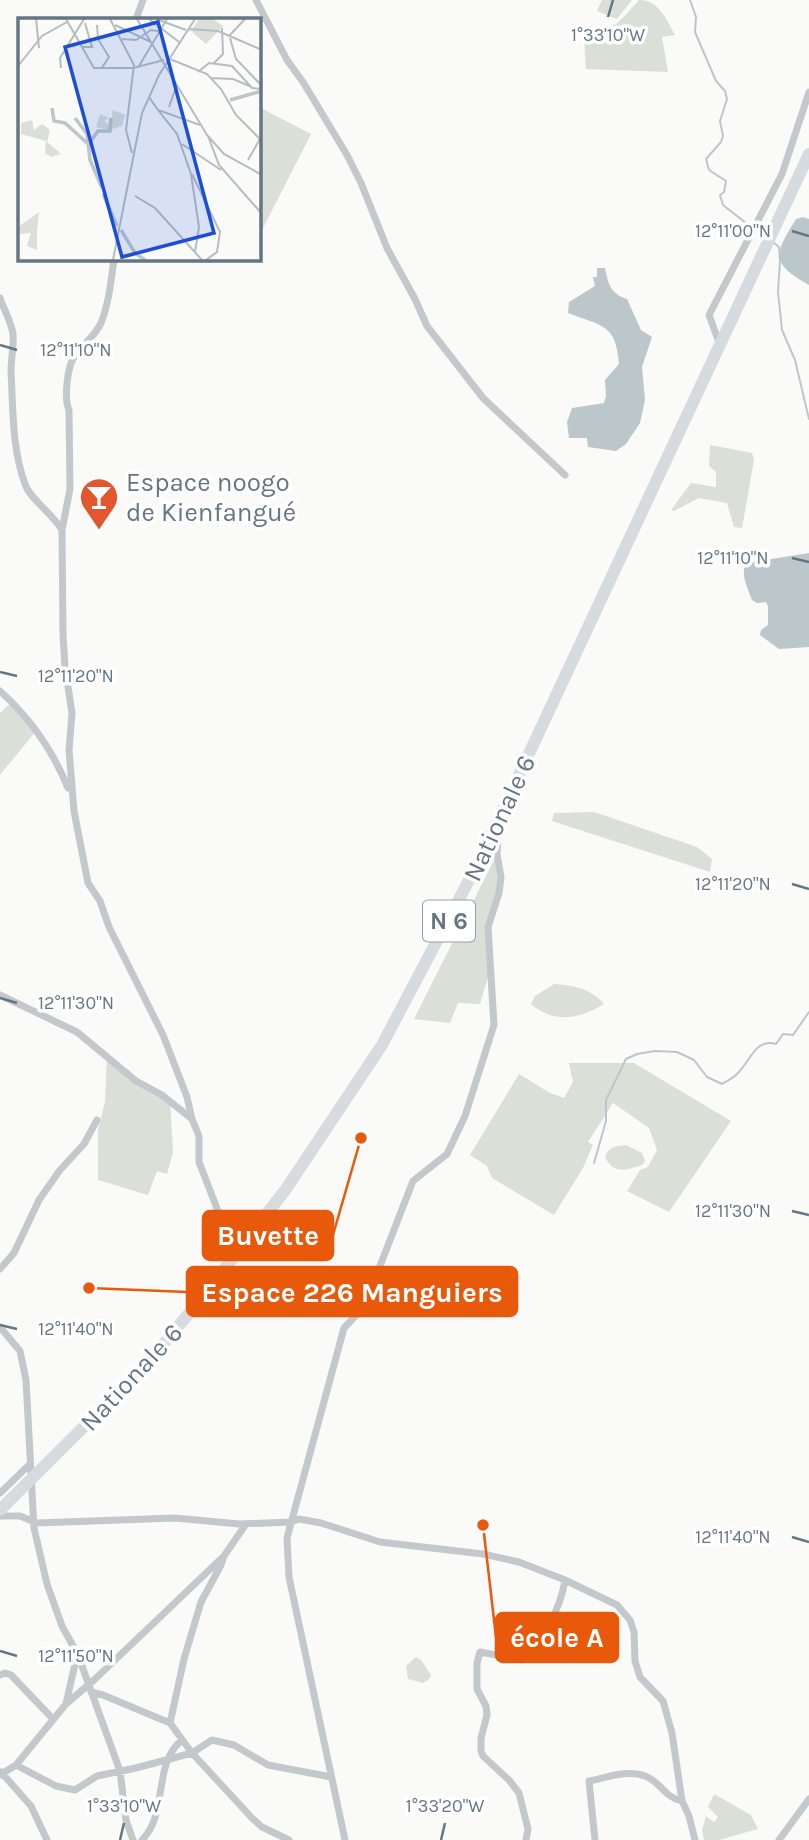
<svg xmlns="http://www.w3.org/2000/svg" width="809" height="1840" viewBox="0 0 809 1840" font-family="Karla,sans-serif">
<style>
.green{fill:#dadfd7}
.water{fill:#bbc7cb}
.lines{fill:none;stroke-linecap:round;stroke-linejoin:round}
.stream{stroke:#bbc7cb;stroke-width:2}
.street{stroke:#c3c8cc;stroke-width:7}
.primary{stroke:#d6dbdf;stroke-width:12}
.ticks{fill:none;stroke:#657683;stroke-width:2.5}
.labels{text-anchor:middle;stroke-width:7;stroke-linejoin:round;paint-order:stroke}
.shield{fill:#fff;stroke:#939fa8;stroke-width:2}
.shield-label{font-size:24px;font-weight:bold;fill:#657683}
.poi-label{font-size:26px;fill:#657683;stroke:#fff;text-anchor:start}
.street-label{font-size:26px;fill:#657683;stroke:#fff}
.inset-river{fill:none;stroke:#bbc7cb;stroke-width:3.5}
.inset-road{fill:none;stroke:#b5bdc2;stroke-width:2}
.view{fill:#1d4ed8;fill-opacity:0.15;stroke:#1d4ed8;stroke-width:3.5}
.inset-edge{fill:none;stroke:#657683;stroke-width:3.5}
.ticks-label{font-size:18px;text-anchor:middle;fill:#657683;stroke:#fff;stroke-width:7;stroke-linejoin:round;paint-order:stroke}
.leader{fill:none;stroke:#e8590c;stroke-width:2.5}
.callout-dot{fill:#e8590c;stroke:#fff;stroke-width:2.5}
.callout{fill:#e8590c;stroke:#e8590c;stroke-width:2.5}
.callout-label{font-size:28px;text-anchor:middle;font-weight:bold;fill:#fff}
</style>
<rect width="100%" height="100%" fill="#fafaf8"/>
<path class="green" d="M602 0H632L617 19 597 11Z
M639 0C659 0 666 19 675 35L662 37 668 72 586 69 584 37C612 32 620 21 639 0Z
M259 107 311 134 259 236Z
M710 445 752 453 754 460 742 528 734 527 727 503 699 498 674 511 671 510 691 483 716 487V472L709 466Z
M12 702 36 731 0 775V713Z
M594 812 697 847 712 859 710 872 552 821 554 813Z
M497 854 501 877 488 927 491 967 480 1004 458 1003 450 1023 414 1019Z
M554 984C572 985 592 989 604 1004 580 1019 554 1024 531 1004L535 996Z
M107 1056 170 1101 173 1152 167 1174 157 1171 148 1195 98 1180V1130L105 1102Z
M569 1063H634L731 1121 669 1212 627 1191 640 1170 648 1167 657 1150 649 1128 613 1103 588 1142 593 1145 583 1168 554 1215 492 1178 487 1166 470 1155 519 1074 550 1093 564 1098 573 1082Z
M626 1145 642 1153 645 1161 642 1165C626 1170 614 1175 605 1157 609 1147 615 1146 626 1145Z
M416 1657 421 1660 431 1675 428 1680 423 1683 408 1679 406 1666Z
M714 1794 751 1815 758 1829 719 1840H704L702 1830 706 1816 714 1822 718 1817 708 1807Z"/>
<path class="water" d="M803 217 809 219V285C769 263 775 253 796 219Z
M597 268H605C608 284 611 294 627 299L641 330 652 337 642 367 645 400 640 423 626 444 616 451 588 447 587 438H569L567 422 572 408 604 403 606 396 605 380 619 364C616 323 601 326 568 313L569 302 595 286 593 277H597Z
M809 553V647L779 649 760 635 761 630 768 625V606L766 602 757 603 752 600C748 588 740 575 746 563Z"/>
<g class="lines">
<path class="stream" d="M690 0 696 17 695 32 716 81 725 91 727 99 720 121 723 136 721 142 706 159 709 170 726 181 724 192 720 195 723 205 751 227
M755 230 765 236
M773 242 779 247 780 261 778 292 782 330 795 360 809 419
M594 1163 606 1121V1100L626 1059 637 1054 655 1051 677 1052 694 1060 707 1077 722 1084C727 1081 733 1078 737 1074 750 1062 755 1038 776 1044L783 1034 793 1035 809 1012"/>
<path class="street" d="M256 0 287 60 303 82 347 155 361 183 387 248 415 299 427 326 483 398 565 475
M136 19 143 0
M114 259C111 281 109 303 101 323 95 337 81 345 74 357 67 368 64 399 69 410L70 489 62 530 63 635 65 667 72 713 69 750 74 811 88 883 100 901 109 927 163 1035 187 1097 192 1119
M0 298C4 310 11 321 13 334 14 346 11 359 11 371 13 408 12 449 25 484 29 498 52 513 62 530
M720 345 709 315 782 174 809 92
M0 691C30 718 53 751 68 788
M0 995 77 1032 136 1081 162 1095 192 1119 199 1136V1162L235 1255
M0 1269 14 1253 39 1200 60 1170 84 1144 97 1120
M0 1327 20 1351 26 1380 34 1528 47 1584 62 1626 78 1655 120 1771 126 1820 133 1840
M0 1493 30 1464
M0 1516H20L37 1523 175 1518 239 1524 291 1522 299 1519 321 1523 380 1542 483 1554 519 1562 565 1580 617 1605 630 1620 634 1632 635 1661 640 1677 663 1701 672 1733 682 1801 689 1816 695 1840
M0 1675 5 1673 11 1675 53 1719
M91 1692 103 1695 170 1723 192 1753 252 1818 262 1827 289 1840
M66 1704 77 1655
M170 1723 184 1659 201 1602 221 1565 224 1556
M16 1765 56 1786 75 1790 97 1776 136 1768 192 1753 212 1740 234 1745 268 1765 331 1777
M1 1772 31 1806 47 1840
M0 1775 16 1765 66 1704 94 1680 224 1556 246 1524
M142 1840C169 1813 152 1764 182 1740
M345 1840 289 1577 287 1538 344 1328 364 1307 413 1181 447 1154 465 1116 494 1025 488 927 499 893 501 877 497 854 499 824
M526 1840 528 1829 519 1793 509 1780 483 1756 481 1751V1738L487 1715 486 1706 477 1689V1663L480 1652 522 1660C543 1637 560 1612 565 1580
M595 1840 589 1781C605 1778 628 1769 645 1776 660 1781 665 1798 682 1801
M779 1840 809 1799"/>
<path class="primary" d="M0 1510 147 1364 205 1294 286 1189 382 1045 477 865 809 154"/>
</g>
<path class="ticks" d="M608 17 613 0M792 231 809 236M0 345 17 350M792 558 809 562M0 672 17 676M792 884 809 889M0 998 17 1003M792 1211 809 1215M0 1325 17 1329M792 1537 809 1542M0 1651 17 1656M120 1840 124 1823M441 1840 445 1823"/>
<defs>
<g id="bar-pin" transform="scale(2.0125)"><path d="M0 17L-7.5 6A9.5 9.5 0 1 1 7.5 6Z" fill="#e4572e" stroke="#fff"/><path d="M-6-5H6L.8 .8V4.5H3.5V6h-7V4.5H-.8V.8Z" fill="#fff"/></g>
</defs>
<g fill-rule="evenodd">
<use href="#bar-pin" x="99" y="497"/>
</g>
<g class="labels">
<rect class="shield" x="423" y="900.5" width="52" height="41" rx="5"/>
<g class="shield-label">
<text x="449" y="929">N 6</text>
</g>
<g class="poi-label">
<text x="126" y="491">Espace noogo<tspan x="126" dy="30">de Kienfangué</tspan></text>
</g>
<g class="street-label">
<text transform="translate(499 818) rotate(-65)" y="9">Nationale 6</text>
<text transform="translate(131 1377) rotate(-47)" y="9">Nationale 6</text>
</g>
</g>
<g transform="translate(18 18)">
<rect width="243" height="243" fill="#fafaf8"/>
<path d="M181 1H195L205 8 188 26 173 13ZM95 92 107 97 104 108 91 112 78 109 82 96 91 100 86 103 92 107ZM14 102 16 112 24 106 32 112 29 124 43 136 33 139 27 135 28 123 3 116V105ZM21 194 19 214V232L9 228 13 215 0 216V209Z" fill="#dadfd7"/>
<path class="inset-river" d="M212 82 244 73M34 90 36 103 47 105 70 126M57 100 69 116 72 142 84 170M72 124 80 113H92L93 100M85 176 99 208M103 212 117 235 127 242"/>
<path class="inset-road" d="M18 1 21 30M48 1 76 50H115L146 42M92 1 116 47 108 112 114 135M119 1 189 117 206 136 244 157M131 1 161 24M138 1 168 12M79 7 80 21 91 39 83 51M97 7 133 24M171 11 200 13 244 32M211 18 227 1M212 20 218 41 244 68M104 21 118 22 133 12 140 13M63 29H74L67 5M152 41 189 56 203 71 218 97 242 121 230 142M196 45 205 36 204 10M0 48 24 18 49 4M121 48 149 1M43 50 42 40 66 1M180 54 191 45 214 48 234 70 244 71M193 60 215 61 234 69M131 79 140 92 182 107M151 89 159 66M140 92 159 116 173 156 181 209 177 234M190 118 201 147 244 196M164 126 203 152M174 156 202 214 199 234 188 242M117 178 137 190 184 242M95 242 124 95 141 57 177 1"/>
<path class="view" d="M140 4 196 215 104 239 47 29Z"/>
<rect width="243" height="243" class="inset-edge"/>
</g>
<g class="ticks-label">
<text x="608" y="41">1°33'10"W</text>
<text x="733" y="237">12°11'00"N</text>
<text x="76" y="356">12°11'10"N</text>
<text x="733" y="564">12°11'10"N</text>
<text x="76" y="682">12°11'20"N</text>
<text x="733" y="890">12°11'20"N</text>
<text x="76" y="1009">12°11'30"N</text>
<text x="733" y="1217">12°11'30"N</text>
<text x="76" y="1335">12°11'40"N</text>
<text x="733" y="1543">12°11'40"N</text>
<text x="76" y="1662">12°11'50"N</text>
<text x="124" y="1812">1°33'10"W</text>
<text x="445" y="1812">1°33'20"W</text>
</g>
<path class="leader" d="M361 1138L333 1235M89 1288L187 1292M483 1525L496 1637"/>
<g class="callout-dot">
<circle cx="361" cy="1138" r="7"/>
<circle cx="89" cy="1288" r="7"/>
<circle cx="483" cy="1525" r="7"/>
</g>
<g class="callout">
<rect x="203" y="1211" width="130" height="49" rx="7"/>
<rect x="187" y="1267" width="330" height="49" rx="7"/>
<rect x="496" y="1613" width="122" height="49" rx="7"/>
</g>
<g class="callout-label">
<text x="268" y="1245">Buvette</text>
<text x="352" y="1302">Espace 226 Manguiers</text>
<text x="557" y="1647">école A</text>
</g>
</svg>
